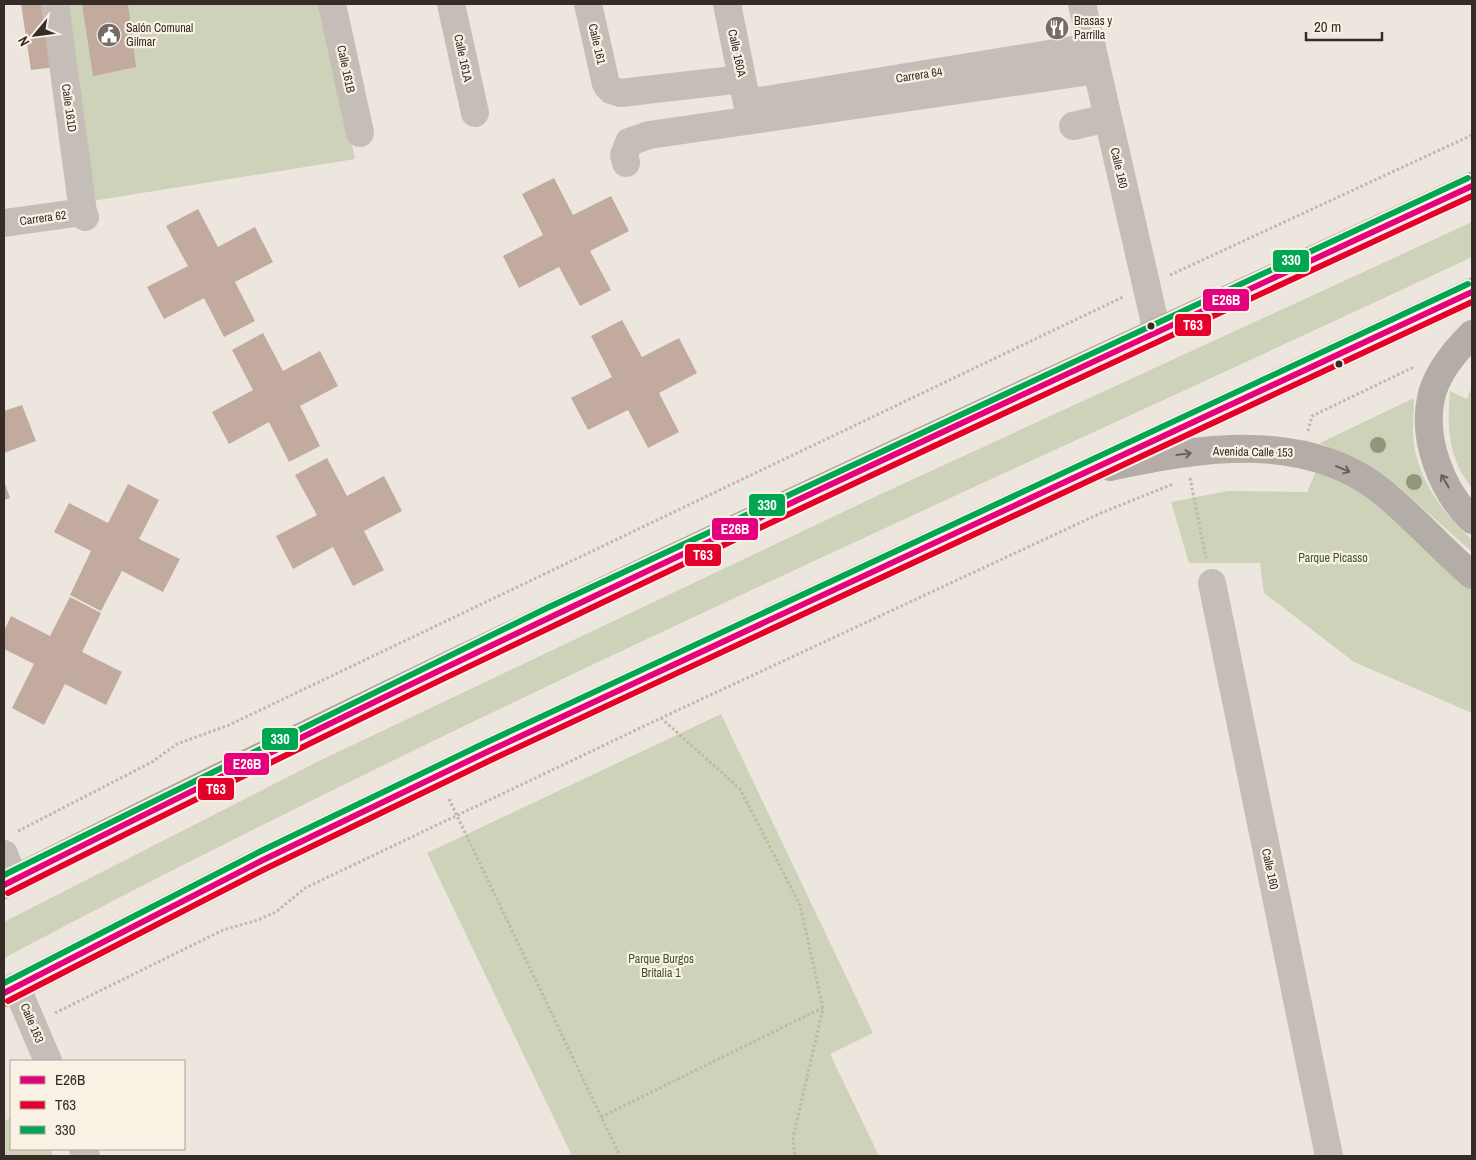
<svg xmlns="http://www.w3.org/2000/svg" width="1476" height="1160" viewBox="0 0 1476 1160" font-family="'Archivo Narrow',sans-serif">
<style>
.green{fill:#cdd2b8}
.building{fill:#c2aa9f}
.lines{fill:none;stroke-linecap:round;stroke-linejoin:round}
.path{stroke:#beb7b0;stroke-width:3;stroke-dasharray:2.5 2.5;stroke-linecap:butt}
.minor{stroke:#c5beb8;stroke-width:28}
.major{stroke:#b4ada7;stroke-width:28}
.highway{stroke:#aca59e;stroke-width:28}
.bus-1-casing{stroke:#faf1e5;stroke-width:10}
.bus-2-casing{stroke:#faf1e5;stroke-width:10}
.bus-3-casing{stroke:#faf1e5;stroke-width:10}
.bus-1{stroke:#e5007d;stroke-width:6}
.bus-2{stroke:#e4002b;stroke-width:6}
.bus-3{stroke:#00a651;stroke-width:6}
.tree{fill:#90977b}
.oneway{stroke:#685f5a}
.bus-dot{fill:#362b26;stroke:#faf1e5;stroke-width:2}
.labels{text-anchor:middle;stroke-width:4.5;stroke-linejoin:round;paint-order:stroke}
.poi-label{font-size:12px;fill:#362b26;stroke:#faf1e5;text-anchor:start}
.street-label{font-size:12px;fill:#362b26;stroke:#faf1e5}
.park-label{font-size:12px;fill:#445629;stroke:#faf1e5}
.line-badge{stroke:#faf1e5;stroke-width:2}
.badge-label{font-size:14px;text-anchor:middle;font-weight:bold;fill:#fff}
</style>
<rect width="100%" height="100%" fill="#ede6df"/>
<path class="green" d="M63 4H322L355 159 92 201Z
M1472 222V257C981 487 483 704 4 958V922L317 762 881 494Z
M1472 387V488C1448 458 1447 428 1450 391L1467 399Z
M1414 398C1414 413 1412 430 1414 445 1420 483 1445 515 1472 540V552L1399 487 1320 443Z
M1316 471 1343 483 1372 500 1472 588V713L1354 662 1264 593 1260 563H1189L1171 502 1228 491 1307 492Z
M721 714 873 1033 830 1054 879 1156H572L427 853Z
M11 1118V1149H51L53 1156H4V1121Z"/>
<path class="building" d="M21 4H48L57 67 31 70Z
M82 4H128L136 67 93 76Z
M554 178 573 215 611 196 629 231 590 251 611 290 580 306 559 267 519 288 503 256 543 235 522 194Z
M198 209 218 247 255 227 273 262 235 282 255 321 224 337 204 298 164 319 147 287 188 266 166 226Z
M622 320 642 357 679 338 697 373 659 393 679 432 648 448 628 410 588 430 571 398 612 377 591 336Z
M263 333 283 371 320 351 338 386 300 406 320 446 289 462 269 422 229 444 212 412 253 390 232 350Z
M22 405 36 441 4 453V411Z
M327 458 347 496 384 476 402 511 364 531 384 570 353 586 333 547 293 569 276 536 317 515 295 475Z
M4 481 10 498 4 500Z
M128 484 159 500 139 539 180 559 163 592 122 571 101 611 70 595 91 551 54 532 69 503 108 523Z
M70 597 101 613 82 652 122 672 106 705 65 684 44 725 12 708 34 664 4 649V631L11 616 50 636Z"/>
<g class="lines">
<path class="path" d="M1170 275 1472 135
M1308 431 1312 416 1414 367
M1190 478 1206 558
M661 718 740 789 800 905 823 1008 793 1138 795 1156
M449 799 620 1156
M18 831 152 762 177 744 229 725 1123 297
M55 1013 223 930 258 920 276 912 305 888 661 718 1101 513 1173 484
M601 1117 822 1008"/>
<path class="minor" d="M55 4 83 212 85 217
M332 4 360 133
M451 4 475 113
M588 4 606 84 611 90 620 93 742 79
M727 4 747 103 1092 47
M1082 4 1157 332
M1073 126 1108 118
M626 163 624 155 629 142 649 135 1097 70
M4 223 83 212
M1212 583 1329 1156
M4 854 14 880
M16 986 48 1061
M83 1149 86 1156"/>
<path class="major" d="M1472 334C1455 351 1436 373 1431 398 1422 440 1442 491 1472 520
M1110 467C1199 448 1303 430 1380 490 1413 516 1440 548 1472 575"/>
<path class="highway" d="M4 885C487 639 980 414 1472 186
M4 993 263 860 489 751 1472 292"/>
<g class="bus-1-casing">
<path id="bus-1" d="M4 885C488 641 980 414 1472 186
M4 993 263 860 489 751 1472 292"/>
</g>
<g class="bus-2-casing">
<path id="bus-2" d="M8 893C491 650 982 423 1472 196
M8 1001 267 868 493 759 1472 302"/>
</g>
<g class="bus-3-casing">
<path id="bus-3" d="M4 875 547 608 1468 178
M4 983 259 852 485 743 1468 284"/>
</g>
<use href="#bus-1" class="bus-1"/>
<use href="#bus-2" class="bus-2"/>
<use href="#bus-3" class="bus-3"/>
</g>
<g class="tree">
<circle cx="1378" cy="445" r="8"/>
<circle cx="1414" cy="482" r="8"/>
</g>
<defs><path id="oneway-shaft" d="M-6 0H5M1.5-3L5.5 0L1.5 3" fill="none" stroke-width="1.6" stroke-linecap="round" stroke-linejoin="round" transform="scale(1.25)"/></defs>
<g class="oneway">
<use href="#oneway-shaft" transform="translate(1184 454) rotate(-8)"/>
<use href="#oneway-shaft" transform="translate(1343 469) rotate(23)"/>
<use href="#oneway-shaft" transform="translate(1445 481) rotate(-120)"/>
</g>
<defs>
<g id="restaurant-disc" transform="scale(1.25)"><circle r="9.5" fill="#766c67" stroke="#faf1e5"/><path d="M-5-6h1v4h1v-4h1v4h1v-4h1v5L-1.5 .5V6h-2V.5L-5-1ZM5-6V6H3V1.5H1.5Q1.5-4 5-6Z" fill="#fff"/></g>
<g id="civic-disc" transform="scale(1.25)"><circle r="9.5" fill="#766c67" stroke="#faf1e5"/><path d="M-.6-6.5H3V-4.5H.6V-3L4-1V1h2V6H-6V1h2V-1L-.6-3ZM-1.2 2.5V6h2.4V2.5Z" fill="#fff"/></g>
</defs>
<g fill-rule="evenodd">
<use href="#restaurant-disc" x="1057" y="28"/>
<use href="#civic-disc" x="109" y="35"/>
</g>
<g class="bus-dot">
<circle cx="1151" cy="326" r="4.5"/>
<circle cx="1339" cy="364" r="4.5"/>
</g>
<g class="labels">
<g class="poi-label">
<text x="1074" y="25">Brasas y<tspan x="1074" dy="14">Parrilla</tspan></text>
<text x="126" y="32">Salón Comunal<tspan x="126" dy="14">Gilmar</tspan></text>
</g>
<g class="street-label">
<text transform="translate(597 44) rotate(77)" y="4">Calle 161</text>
<text transform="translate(737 53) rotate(78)" y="4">Calle 160A</text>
<text transform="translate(463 58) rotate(78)" y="4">Calle 161A</text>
<text transform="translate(346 69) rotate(78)" y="4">Calle 161B</text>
<text transform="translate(919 75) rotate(-9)" y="4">Carrera 64</text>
<text transform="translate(69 108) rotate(82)" y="4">Calle 161D</text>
<text transform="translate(1119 168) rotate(77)" y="4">Calle 160</text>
<text transform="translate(43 218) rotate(-8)" y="4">Carrera 62</text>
<text transform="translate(1253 452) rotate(1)" y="4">Avenida Calle 153</text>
<text transform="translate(1270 869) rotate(78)" y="4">Calle 160</text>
<text transform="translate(32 1023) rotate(67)" y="4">Calle 163</text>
</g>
<g class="park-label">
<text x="1333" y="562">Parque Picasso</text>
<text x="661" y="963">Parque Burgos<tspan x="661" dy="14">Britalia 1</tspan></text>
</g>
</g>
<g class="line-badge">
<rect x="1272" y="249" width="38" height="24" rx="5" fill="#00a651"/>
<rect x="1202" y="288" width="48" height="24" rx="5" fill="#e5007d"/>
<rect x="1174" y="313" width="38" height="24" rx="5" fill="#e4002b"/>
<rect x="748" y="493" width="38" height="24" rx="5" fill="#00a651"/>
<rect x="711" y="517" width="48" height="24" rx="5" fill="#e5007d"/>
<rect x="684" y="543" width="38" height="24" rx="5" fill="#e4002b"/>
<rect x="261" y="727" width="38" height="24" rx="5" fill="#00a651"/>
<rect x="223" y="752" width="47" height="24" rx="5" fill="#e5007d"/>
<rect x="197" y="777" width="38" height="24" rx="5" fill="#e4002b"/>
</g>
<g class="badge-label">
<text x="1291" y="265">330</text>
<text x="1226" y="305">E26B</text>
<text x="1193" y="330">T63</text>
<text x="767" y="510">330</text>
<text x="735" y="534">E26B</text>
<text x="703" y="560">T63</text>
<text x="280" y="744">330</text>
<text x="247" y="769">E26B</text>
<text x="216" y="794">T63</text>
</g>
<rect width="1476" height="1160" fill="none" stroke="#362b26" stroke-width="10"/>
<rect x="10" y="1060" width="175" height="90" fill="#faf1e5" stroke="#aca299"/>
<rect x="20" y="1076" width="25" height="8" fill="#e5007d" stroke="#aca299"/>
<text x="55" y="1085" font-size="15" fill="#362b26">E26B</text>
<rect x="20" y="1101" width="25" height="8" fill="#e4002b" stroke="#aca299"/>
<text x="55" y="1110" font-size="15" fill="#362b26">T63</text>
<rect x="20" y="1126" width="25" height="8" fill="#00a651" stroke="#aca299"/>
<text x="55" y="1135" font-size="15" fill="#362b26">330</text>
<g transform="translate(35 35) rotate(241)" stroke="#faf1e5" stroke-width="4" paint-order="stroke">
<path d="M0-4L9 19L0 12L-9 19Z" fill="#362b26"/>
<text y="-8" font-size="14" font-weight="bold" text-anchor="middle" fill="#362b26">N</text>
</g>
<path d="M1306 32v8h76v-8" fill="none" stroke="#362b26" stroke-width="2.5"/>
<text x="1314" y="32" font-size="15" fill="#362b26" stroke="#faf1e5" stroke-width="4" paint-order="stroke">20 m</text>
</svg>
